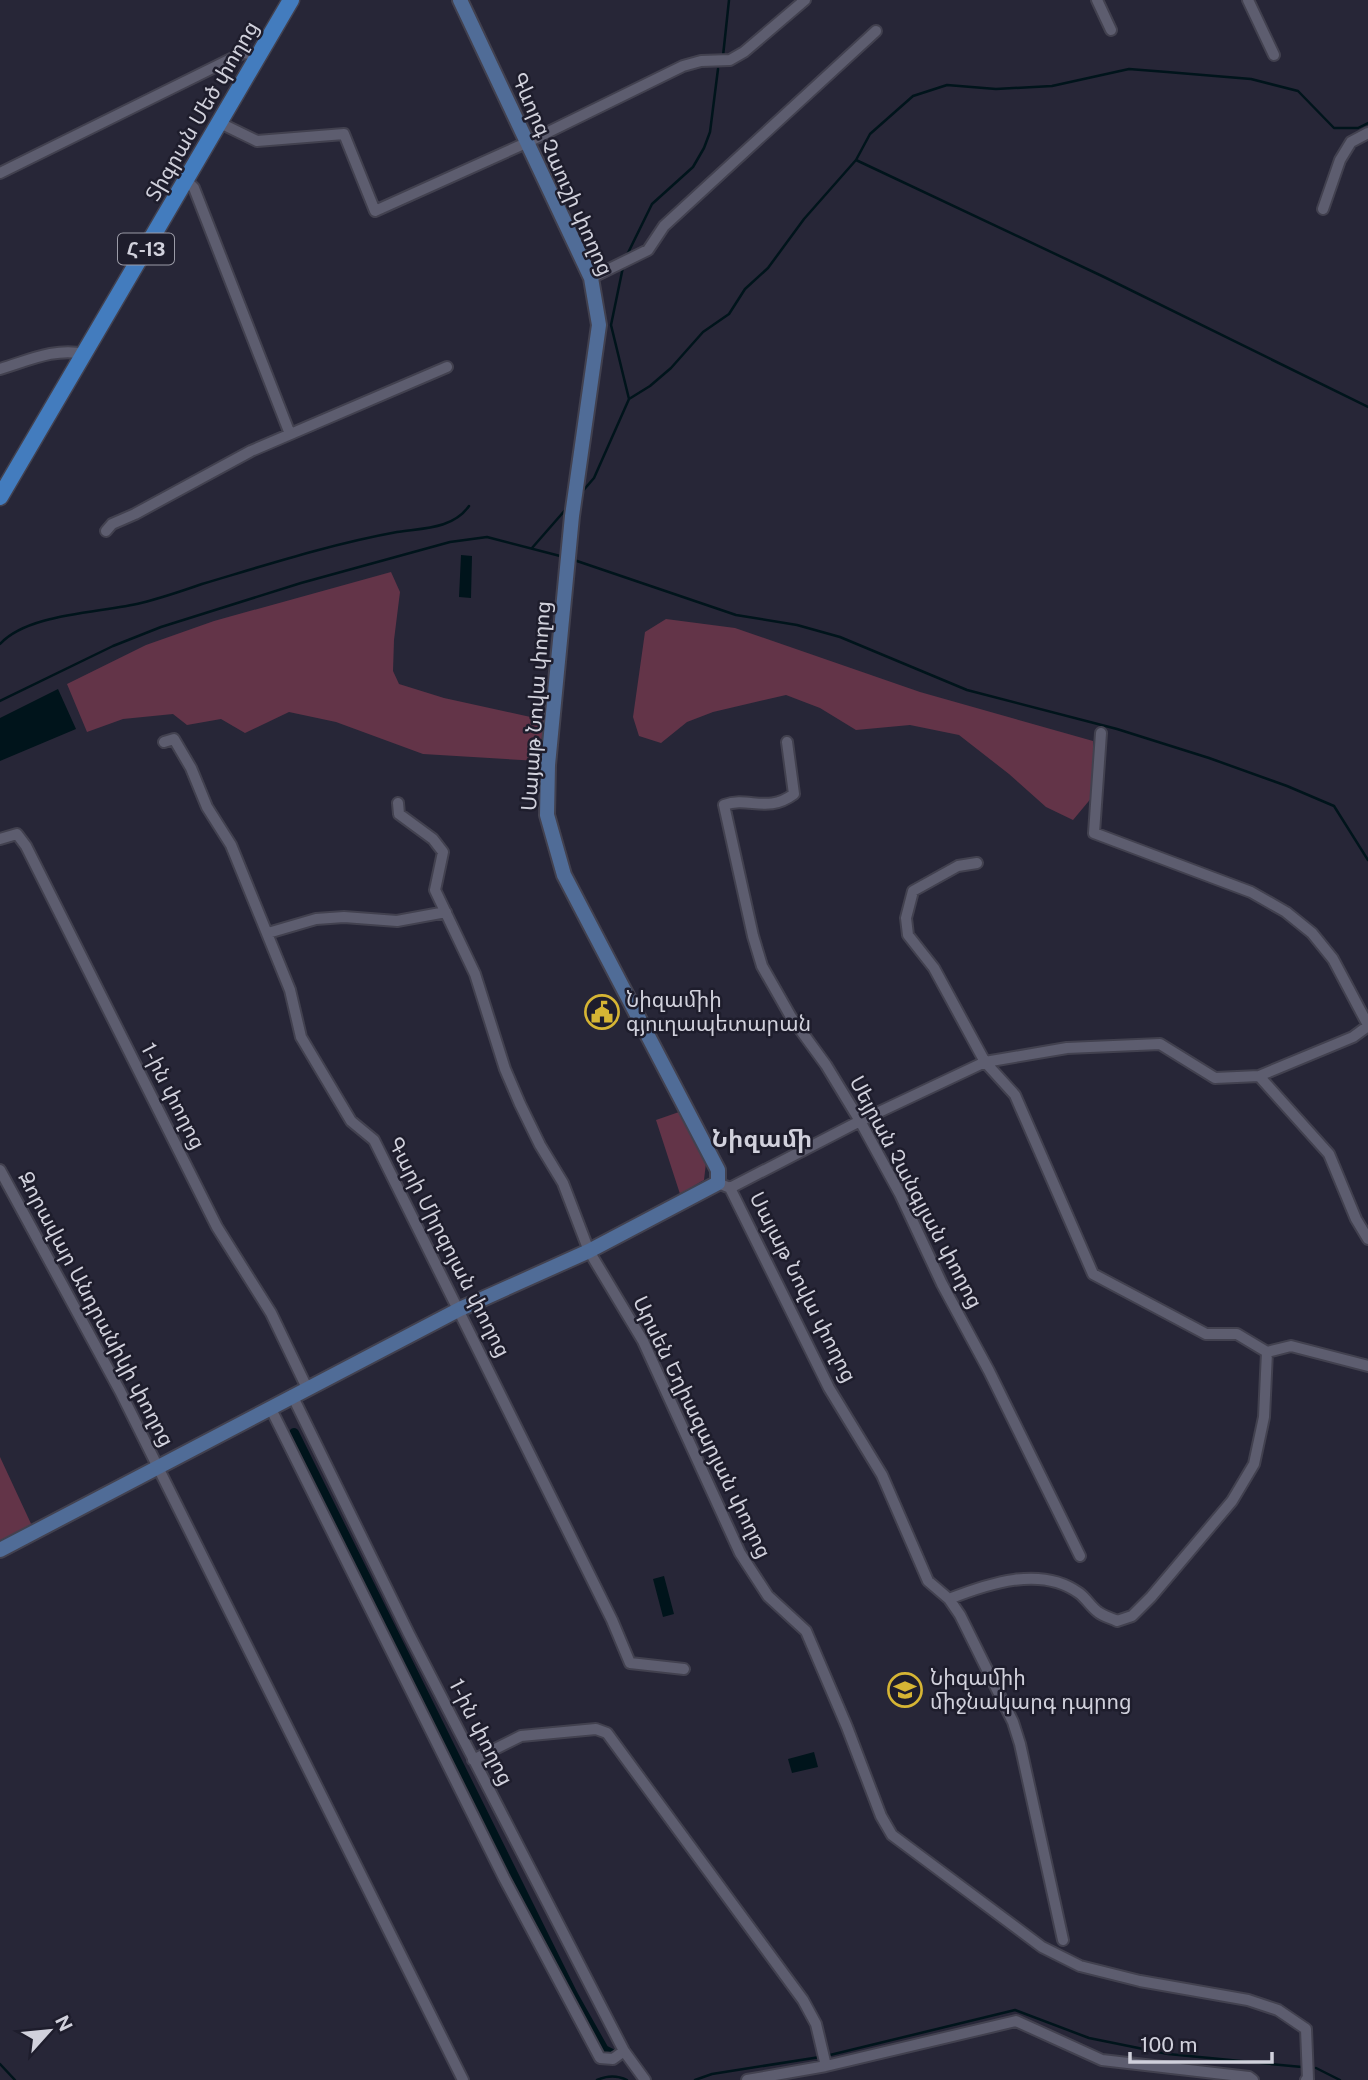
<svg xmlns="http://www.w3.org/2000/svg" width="1368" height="2080" viewBox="0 0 1368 2080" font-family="'Public Sans','Noto Sans Armenian',sans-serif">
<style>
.green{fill:#633448}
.water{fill:#00141b}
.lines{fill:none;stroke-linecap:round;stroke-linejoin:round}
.stream{stroke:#00141b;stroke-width:2.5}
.canal{stroke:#00141b;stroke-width:10}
.minor-casing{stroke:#42414f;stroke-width:14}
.secondary-casing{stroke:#42414f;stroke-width:18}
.primary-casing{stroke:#42414f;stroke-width:19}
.minor{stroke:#5d5d6f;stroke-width:10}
.secondary{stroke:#506c97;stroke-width:14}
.primary{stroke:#437cbe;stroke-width:16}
.labels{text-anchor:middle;stroke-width:5;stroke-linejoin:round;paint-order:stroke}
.shield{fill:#1e1d2c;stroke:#9b9ba7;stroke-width:2}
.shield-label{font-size:19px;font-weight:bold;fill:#d1d1dc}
.street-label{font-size:21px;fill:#d1d1dc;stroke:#1e1d2c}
.poi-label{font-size:21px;fill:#d1d1dc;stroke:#1e1d2c;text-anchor:start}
.quarter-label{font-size:24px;font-weight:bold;fill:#d1d1dc;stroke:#1e1d2c}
</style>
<rect width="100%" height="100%" fill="#272637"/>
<path class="green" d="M391 572 400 592 394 640 393 671 399 684 444 698 544 720 539 761 423 754 336 722 289 712 245 733 221 719 187 725 173 714 123 719 87 732 67 684 146 645 214 621Z
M666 619 735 628 920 692 1093 741V796L1073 820 1046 807 1009 774 959 735 910 725 856 730 820 708 786 695 713 712 687 722 661 743 639 736 633 717 645 632Z
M679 1112 706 1163 704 1180 680 1194 656 1120Z
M0 1457 33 1528 0 1546Z"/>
<path class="water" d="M461 555 472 556 471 598 459 597Z
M58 689 76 729 0 761V718Z
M664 1576 674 1614 663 1617 653 1579Z
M814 1752 818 1767 792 1773 788 1759Z"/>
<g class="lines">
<path class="stream" d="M723 56 729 0
M856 160 1102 276 1368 407
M626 257 652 204 693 167 704 148 710 132 718 69
M629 399 650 386 671 368 703 332 729 314 745 289 768 268 804 219 856 160 870 134 913 96 947 85 996 89 1052 86 1129 69 1167 72 1251 79 1298 91 1334 128H1358L1368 123
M581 493 594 478 629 399 611 325 623 267
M532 548 567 508
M574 560 736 615 797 625 840 637 967 690 1117 729 1209 758 1287 786 1334 806 1368 860
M0 644C28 613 101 613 141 603 161 598 182 591 202 584 266 565 331 544 397 532 423 528 453 529 469 506
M0 701 113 646 161 627 301 583 450 542 487 537 564 557
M830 2055 1015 2010 1089 2038 1168 2054 1302 2067
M0 2064 15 2080
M1316 2068 1340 2080
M597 2080C608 2075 617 2075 627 2080
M695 2080 712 2074 820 2057"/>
<path class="canal" d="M294 1433 573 1995 604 2050 612 2054"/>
<g class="minor-casing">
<path id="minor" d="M1097 0 1111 30
M1248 0 1274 55
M220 123 257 141 344 134 375 211 526 143 683 66 701 61 730 60 744 52 805 0
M0 173 243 53 259 55
M186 180 194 188 290 434
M1323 209 1340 160 1351 142 1368 133
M591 278 648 250 664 226 876 31
M0 369C27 361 56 347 84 354
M106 531 112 524 135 514 251 451 447 367
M1101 733 1094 833 1251 892 1286 912 1312 933 1333 959 1368 1025
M164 742 174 739 191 768 207 807 231 845 290 990 301 1037 351 1121 374 1140 612 1620 630 1663 684 1669
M787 742 794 794C767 814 749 796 724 805L753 936 762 966 791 1017 826 1065 860 1121 900 1194 942 1284 989 1371 1080 1556
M398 803 399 814 433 839 443 852 435 890 475 974 505 1069 520 1104 540 1145 563 1183 589 1251 643 1341 740 1553 768 1596 806 1631 847 1727 881 1816 892 1835 1042 1947 1080 1966 1140 1981 1248 2000 1278 2010 1306 2029 1308 2079 1306 2080
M0 839 17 834 26 846 217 1227 271 1313 307 1388
M977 863 958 866 913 891 906 918 908 935 934 968 985 1062 1015 1095 1093 1274 1206 1334H1237L1267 1352
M268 933 316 919 344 917 397 921 446 912
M1259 1076 1329 1154 1356 1219 1368 1239
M0 1170 120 1391 463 2080
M718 1183 730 1188 829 1388 882 1475 928 1581 949 1599 960 1615 1013 1722 1020 1744 1063 1940
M730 1188 860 1121 985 1062 1067 1048 1160 1044 1215 1078 1259 1076 1353 1037 1368 1026
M1267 1352 1291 1346 1368 1366
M292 1395 409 1634 624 2051 645 2080
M270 1407 504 1878 600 2058 613 2059 624 2051
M949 1599C987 1584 1041 1565 1079 1593 1086 1598 1091 1607 1098 1612 1103 1616 1111 1618 1117 1621L1132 1616 1151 1597 1232 1501 1254 1464 1264 1417 1267 1352
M473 1760 521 1736 596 1729 607 1733 803 2000 816 2024 826 2066
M747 2080 826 2066 1016 2021 1102 2060 1249 2077 1253 2080"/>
</g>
<g class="secondary-casing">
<path id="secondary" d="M0 1550 460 1309 589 1251 718 1183V1170L564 875 547 815 548 765 572 516 599 325 591 278 460 0"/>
</g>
<g class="primary-casing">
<path id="primary" d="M0 497 291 0"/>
</g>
<use href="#minor" class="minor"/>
<use href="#secondary" class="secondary"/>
<use href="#primary" class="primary"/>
</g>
<defs>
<g id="civic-ring" transform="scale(1.75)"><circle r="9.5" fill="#1e1d2c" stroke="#d6b534" stroke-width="1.5"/><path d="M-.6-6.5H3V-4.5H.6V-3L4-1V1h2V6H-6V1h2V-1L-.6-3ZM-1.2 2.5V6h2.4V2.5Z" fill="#d6b534"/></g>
<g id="school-ring" transform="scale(1.75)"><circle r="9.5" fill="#1e1d2c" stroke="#d6b534" stroke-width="1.5"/><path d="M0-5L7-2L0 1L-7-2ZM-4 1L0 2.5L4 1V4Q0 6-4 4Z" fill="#d6b534"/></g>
</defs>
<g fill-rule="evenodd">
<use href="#civic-ring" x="602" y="1012"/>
<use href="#school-ring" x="905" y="1690"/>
</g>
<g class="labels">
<rect class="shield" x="118" y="233.5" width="56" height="31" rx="5"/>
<g class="shield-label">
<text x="146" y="256">Հ-13</text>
</g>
<g class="street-label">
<text transform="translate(202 111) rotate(-60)" y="7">Տիգրան Մեծ փողոց</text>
<text transform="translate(562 174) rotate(66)" y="7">Գևորգ Չաուշի փողոց</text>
<text transform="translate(536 706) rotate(-86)" y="7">Սայաթ Նովա փողոց</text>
<text transform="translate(173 1096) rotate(63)" y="7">1-ին փողոց</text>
<text transform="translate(916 1192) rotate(62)" y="7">Սեյրան Չանգլյան փողոց</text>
<text transform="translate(449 1247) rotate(63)" y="7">Գարի Միրզոյան փողոց</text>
<text transform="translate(803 1287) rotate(63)" y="7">Սայաթ Նովա փողոց</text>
<text transform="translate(96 1309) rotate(62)" y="7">Զորավար Անդրանիկի փողոց</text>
<text transform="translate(702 1427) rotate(64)" y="7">Արսեն Եղիազարյան փողոց</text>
<text transform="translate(481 1732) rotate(63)" y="7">1-ին փողոց</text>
</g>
<g class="poi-label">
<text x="626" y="1007">Նիզամիի<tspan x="626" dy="24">գյուղապետարան</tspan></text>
<text x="930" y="1685">Նիզամիի<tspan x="930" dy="24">միջնակարգ դպրոց</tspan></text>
</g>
<g class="quarter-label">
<text x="762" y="1147">Նիզամի</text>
</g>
</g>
<g transform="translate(49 2031) rotate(63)" stroke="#1e1d2c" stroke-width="5" paint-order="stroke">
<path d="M0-5L12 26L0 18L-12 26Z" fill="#d1d1dc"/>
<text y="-10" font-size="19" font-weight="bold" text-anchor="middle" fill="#d1d1dc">N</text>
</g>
<path d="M1130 2052v10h142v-10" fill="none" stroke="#d1d1dc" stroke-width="3.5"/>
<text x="1140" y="2052" font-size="21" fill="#d1d1dc" stroke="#1e1d2c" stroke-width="5" paint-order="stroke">100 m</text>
</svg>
